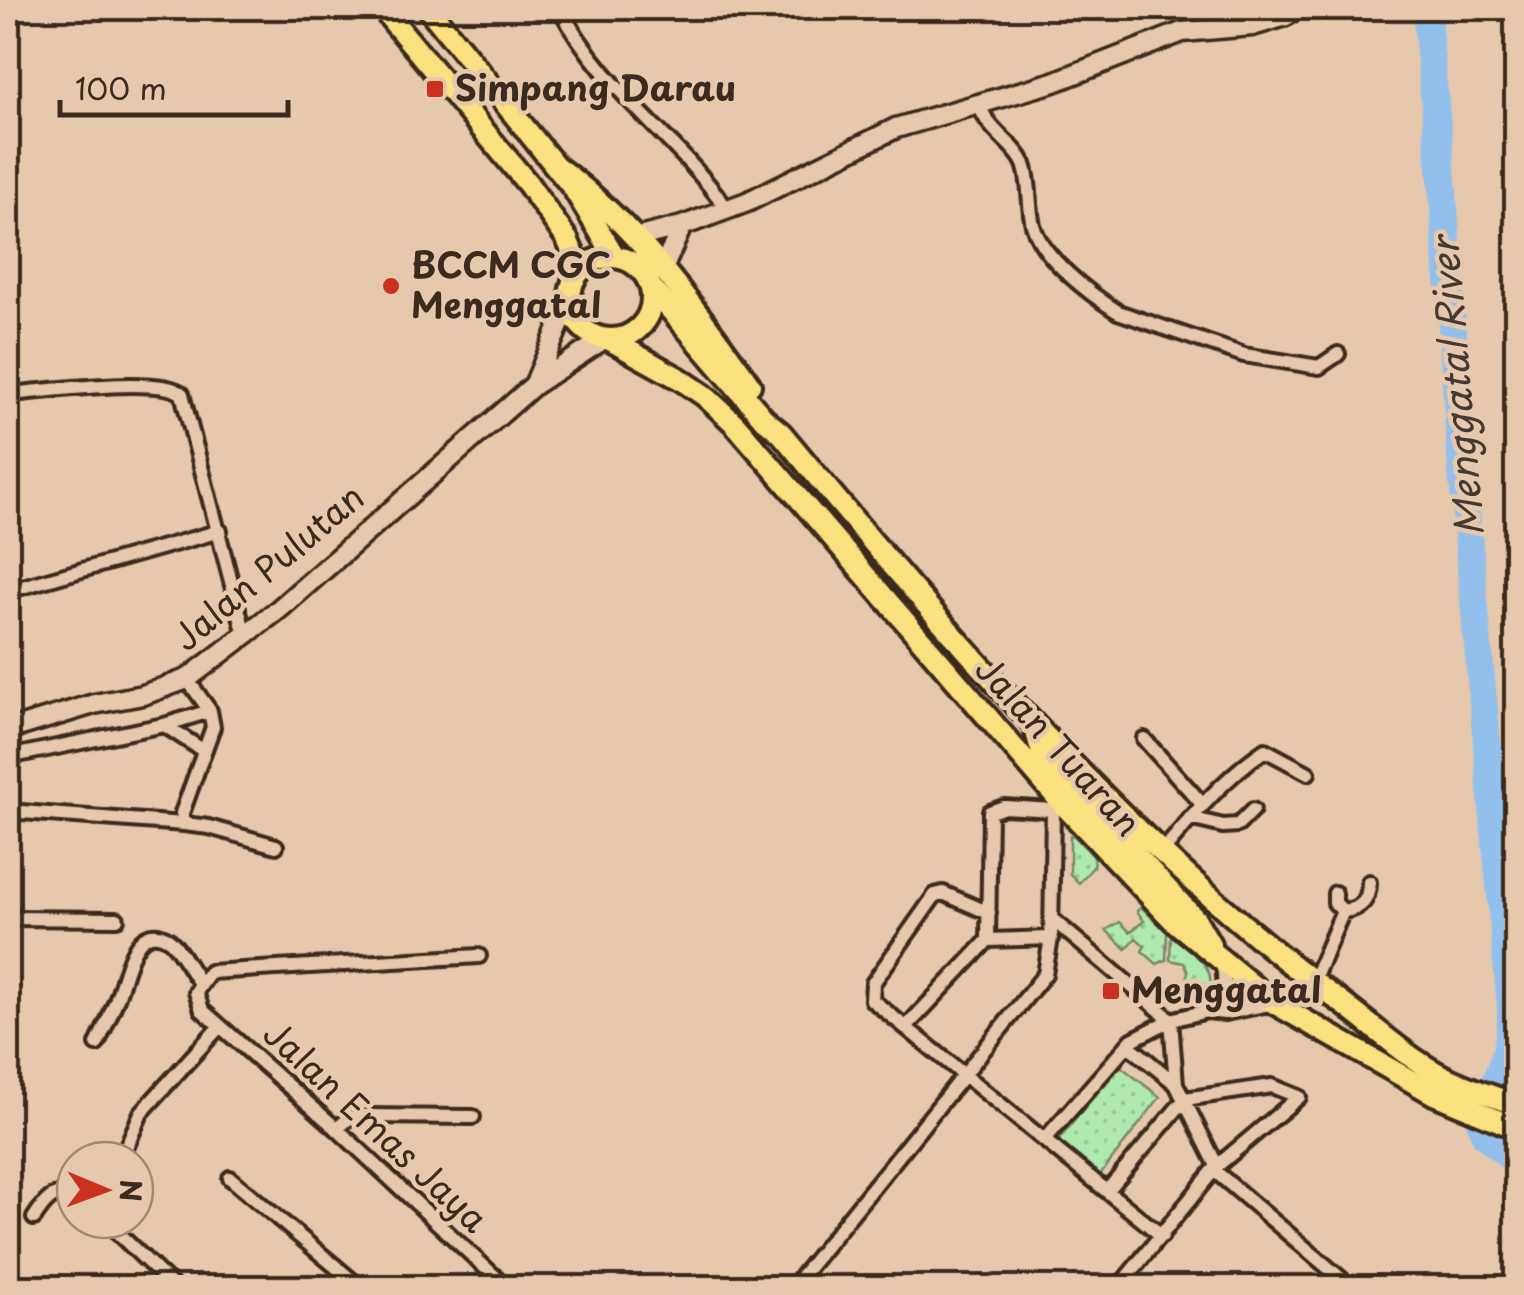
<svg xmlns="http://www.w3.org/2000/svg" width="1524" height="1295" viewBox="0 0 1524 1295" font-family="'Playpen Sans',sans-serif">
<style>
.grass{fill:url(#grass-dots);stroke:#768a66;stroke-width:2.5}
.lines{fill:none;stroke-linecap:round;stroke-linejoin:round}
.river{stroke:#93bfed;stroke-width:28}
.street-casing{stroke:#3b2a1e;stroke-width:20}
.secondary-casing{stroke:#3b2a1e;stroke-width:25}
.primary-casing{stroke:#3b2a1e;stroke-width:28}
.street{stroke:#e6c9ad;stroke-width:12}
.secondary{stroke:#e6c9ad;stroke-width:18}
.primary{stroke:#fbe080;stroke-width:20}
.poi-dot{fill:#c8321e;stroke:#e6c9ad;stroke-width:4}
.labels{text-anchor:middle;stroke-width:9;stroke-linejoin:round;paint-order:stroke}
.poi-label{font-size:35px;font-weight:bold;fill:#3b2a1e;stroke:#e6c9ad;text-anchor:start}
.street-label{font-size:35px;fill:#3b2a1e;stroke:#e6c9ad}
.water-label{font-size:38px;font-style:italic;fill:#443933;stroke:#e6c9ad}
</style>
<defs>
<pattern id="grass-dots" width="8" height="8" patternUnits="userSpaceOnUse" patternTransform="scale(2.5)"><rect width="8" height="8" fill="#b0e9ae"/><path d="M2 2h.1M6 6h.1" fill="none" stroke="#98c895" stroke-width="1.8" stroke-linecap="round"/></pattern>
</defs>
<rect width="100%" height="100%" fill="#e6c9ad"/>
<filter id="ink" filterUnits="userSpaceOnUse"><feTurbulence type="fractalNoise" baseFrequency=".01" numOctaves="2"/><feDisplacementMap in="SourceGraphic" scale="20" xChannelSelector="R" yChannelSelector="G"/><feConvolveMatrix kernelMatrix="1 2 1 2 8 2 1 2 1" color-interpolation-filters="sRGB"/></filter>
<g filter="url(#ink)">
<path class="grass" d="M1070 835 1074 836 1094 857 1093 867 1079 883 1070 874Z
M1141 907 1167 932 1166 960 1157 964 1142 951 1145 946 1136 938 1126 949 1106 930 1120 922 1130 932 1144 921 1137 911Z
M1171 935C1190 952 1217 964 1209 991L1180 1001 1175 994 1176 987 1186 981 1188 971 1184 963 1170 960Z
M1119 1065 1160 1097 1097 1179 1058 1148V1141Z"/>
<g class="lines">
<path class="river" d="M1426 8 1442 179 1462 469 1511 1007C1513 1049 1497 1079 1478 1116L1485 1135 1516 1162"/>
<g class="street-casing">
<path id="street" d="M560 8C602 90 675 135 727 209
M978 103C981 109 984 117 989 123 999 137 1017 148 1024 164 1031 183 1028 206 1033 225 1042 258 1090 294 1118 312L1244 355 1319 367 1338 354
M8 394C40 392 161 375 182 394L245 635
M8 591 220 531
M187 679 210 711 213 727 182 813 184 824 209 827 276 846
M164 725 210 711
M1144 739 1203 805
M8 757 164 725 204 751
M8 811 184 824
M1190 818 1223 826 1238 825 1253 810
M1163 851C1193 815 1226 776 1265 750L1308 773
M1335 893V903L1343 911
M989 913 943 893 935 895 873 983 872 1000 1162 1236
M8 918 117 919
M1051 918 1171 1020 1176 1084
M988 940 1051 938
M479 956 210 972 196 992 202 1010 337 1129 507 1288
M1313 982 1343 911C1362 909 1369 900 1369 882
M1207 1011C1223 997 1228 985 1222 964
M906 1027 988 940 990 812 1004 807 1053 810
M97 1044C105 1027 113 1010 119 993 126 974 135 919 168 939 177 944 192 973 200 983
M1128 1045 1176 1084 1217 1166
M337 1129 349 1118 364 1116 473 1117
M1045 1139 1132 1040 1171 1020 1207 1011 1225 1013 1274 1003
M121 1160 141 1113 220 1026
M1216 1172 1352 1288
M230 1178 361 1288
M1107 1191 1185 1099 1272 1086 1299 1097 1217 1166 1118 1288
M34 1218C45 1201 53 1190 75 1195
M104 1220 175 1288
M792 1288 1045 974 1051 938 1053 810 1059 800"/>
</g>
<g class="secondary-casing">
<path id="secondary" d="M635 238 682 226 747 202 896 128 1054 82 1182 32 1252 26 1286 16 1297 8
M663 269 682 226
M534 385 570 300
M8 730 94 704 143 695 187 679 278 610 534 385 604 339"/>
</g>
<g class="primary-casing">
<path id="primary" d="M382 8 528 184 567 239 577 262 571 290
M428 8 574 189 615 257
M557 167C636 225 694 306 750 385
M570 298a41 41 0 1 1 82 0a41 41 0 1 1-82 0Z
M651 287 764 419 781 433C947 633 1131 849 1342 1003 1373 1026 1405 1056 1439 1074 1463 1087 1491 1095 1516 1105
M608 339 680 379 705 396 735 424 1059 800 1174 921 1274 1003 1434 1094 1516 1128
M1035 728 1042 753 1196 920 1210 944"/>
</g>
<use href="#street" class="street"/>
<use href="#secondary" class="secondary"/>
<use href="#primary" class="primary"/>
</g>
</g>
<g class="poi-dot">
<rect x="425" y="79" width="20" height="20" rx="5"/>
<circle cx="391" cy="286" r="10"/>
<rect x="1101" y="981" width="20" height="20" rx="5"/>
</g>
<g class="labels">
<g class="poi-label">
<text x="455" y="101">Simpang Darau</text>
<text x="411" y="278">BCCM CGC<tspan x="411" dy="40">Menggatal</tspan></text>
<text x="1131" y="1003">Menggatal</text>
</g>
<g class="street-label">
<text transform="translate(269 568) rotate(-40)" y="12">Jalan Pulutan</text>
<text transform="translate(1058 747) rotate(48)" y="12">Jalan Tuaran</text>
<text transform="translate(375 1127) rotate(43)" y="12">Jalan Emas Jaya</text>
</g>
<g class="water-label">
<text transform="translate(1458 387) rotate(-95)" y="13">Menggatal River</text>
</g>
</g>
<rect width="1524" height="1295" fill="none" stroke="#e6c9ad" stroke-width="40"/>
<rect x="20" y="20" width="1484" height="1255" fill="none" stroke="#3b2a1e" stroke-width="4" filter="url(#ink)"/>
<g transform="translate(105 1190) rotate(91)"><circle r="48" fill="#e6c9ad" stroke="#a28974" stroke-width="2.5"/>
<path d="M0-8L18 38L0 25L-18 38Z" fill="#c8321e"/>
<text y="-15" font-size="28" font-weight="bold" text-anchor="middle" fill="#3b2a1e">N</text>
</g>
<path d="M60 100v15h228v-15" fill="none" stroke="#3b2a1e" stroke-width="5"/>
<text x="75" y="100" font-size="30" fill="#3b2a1e" stroke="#e6c9ad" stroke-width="8" paint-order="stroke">100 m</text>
</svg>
